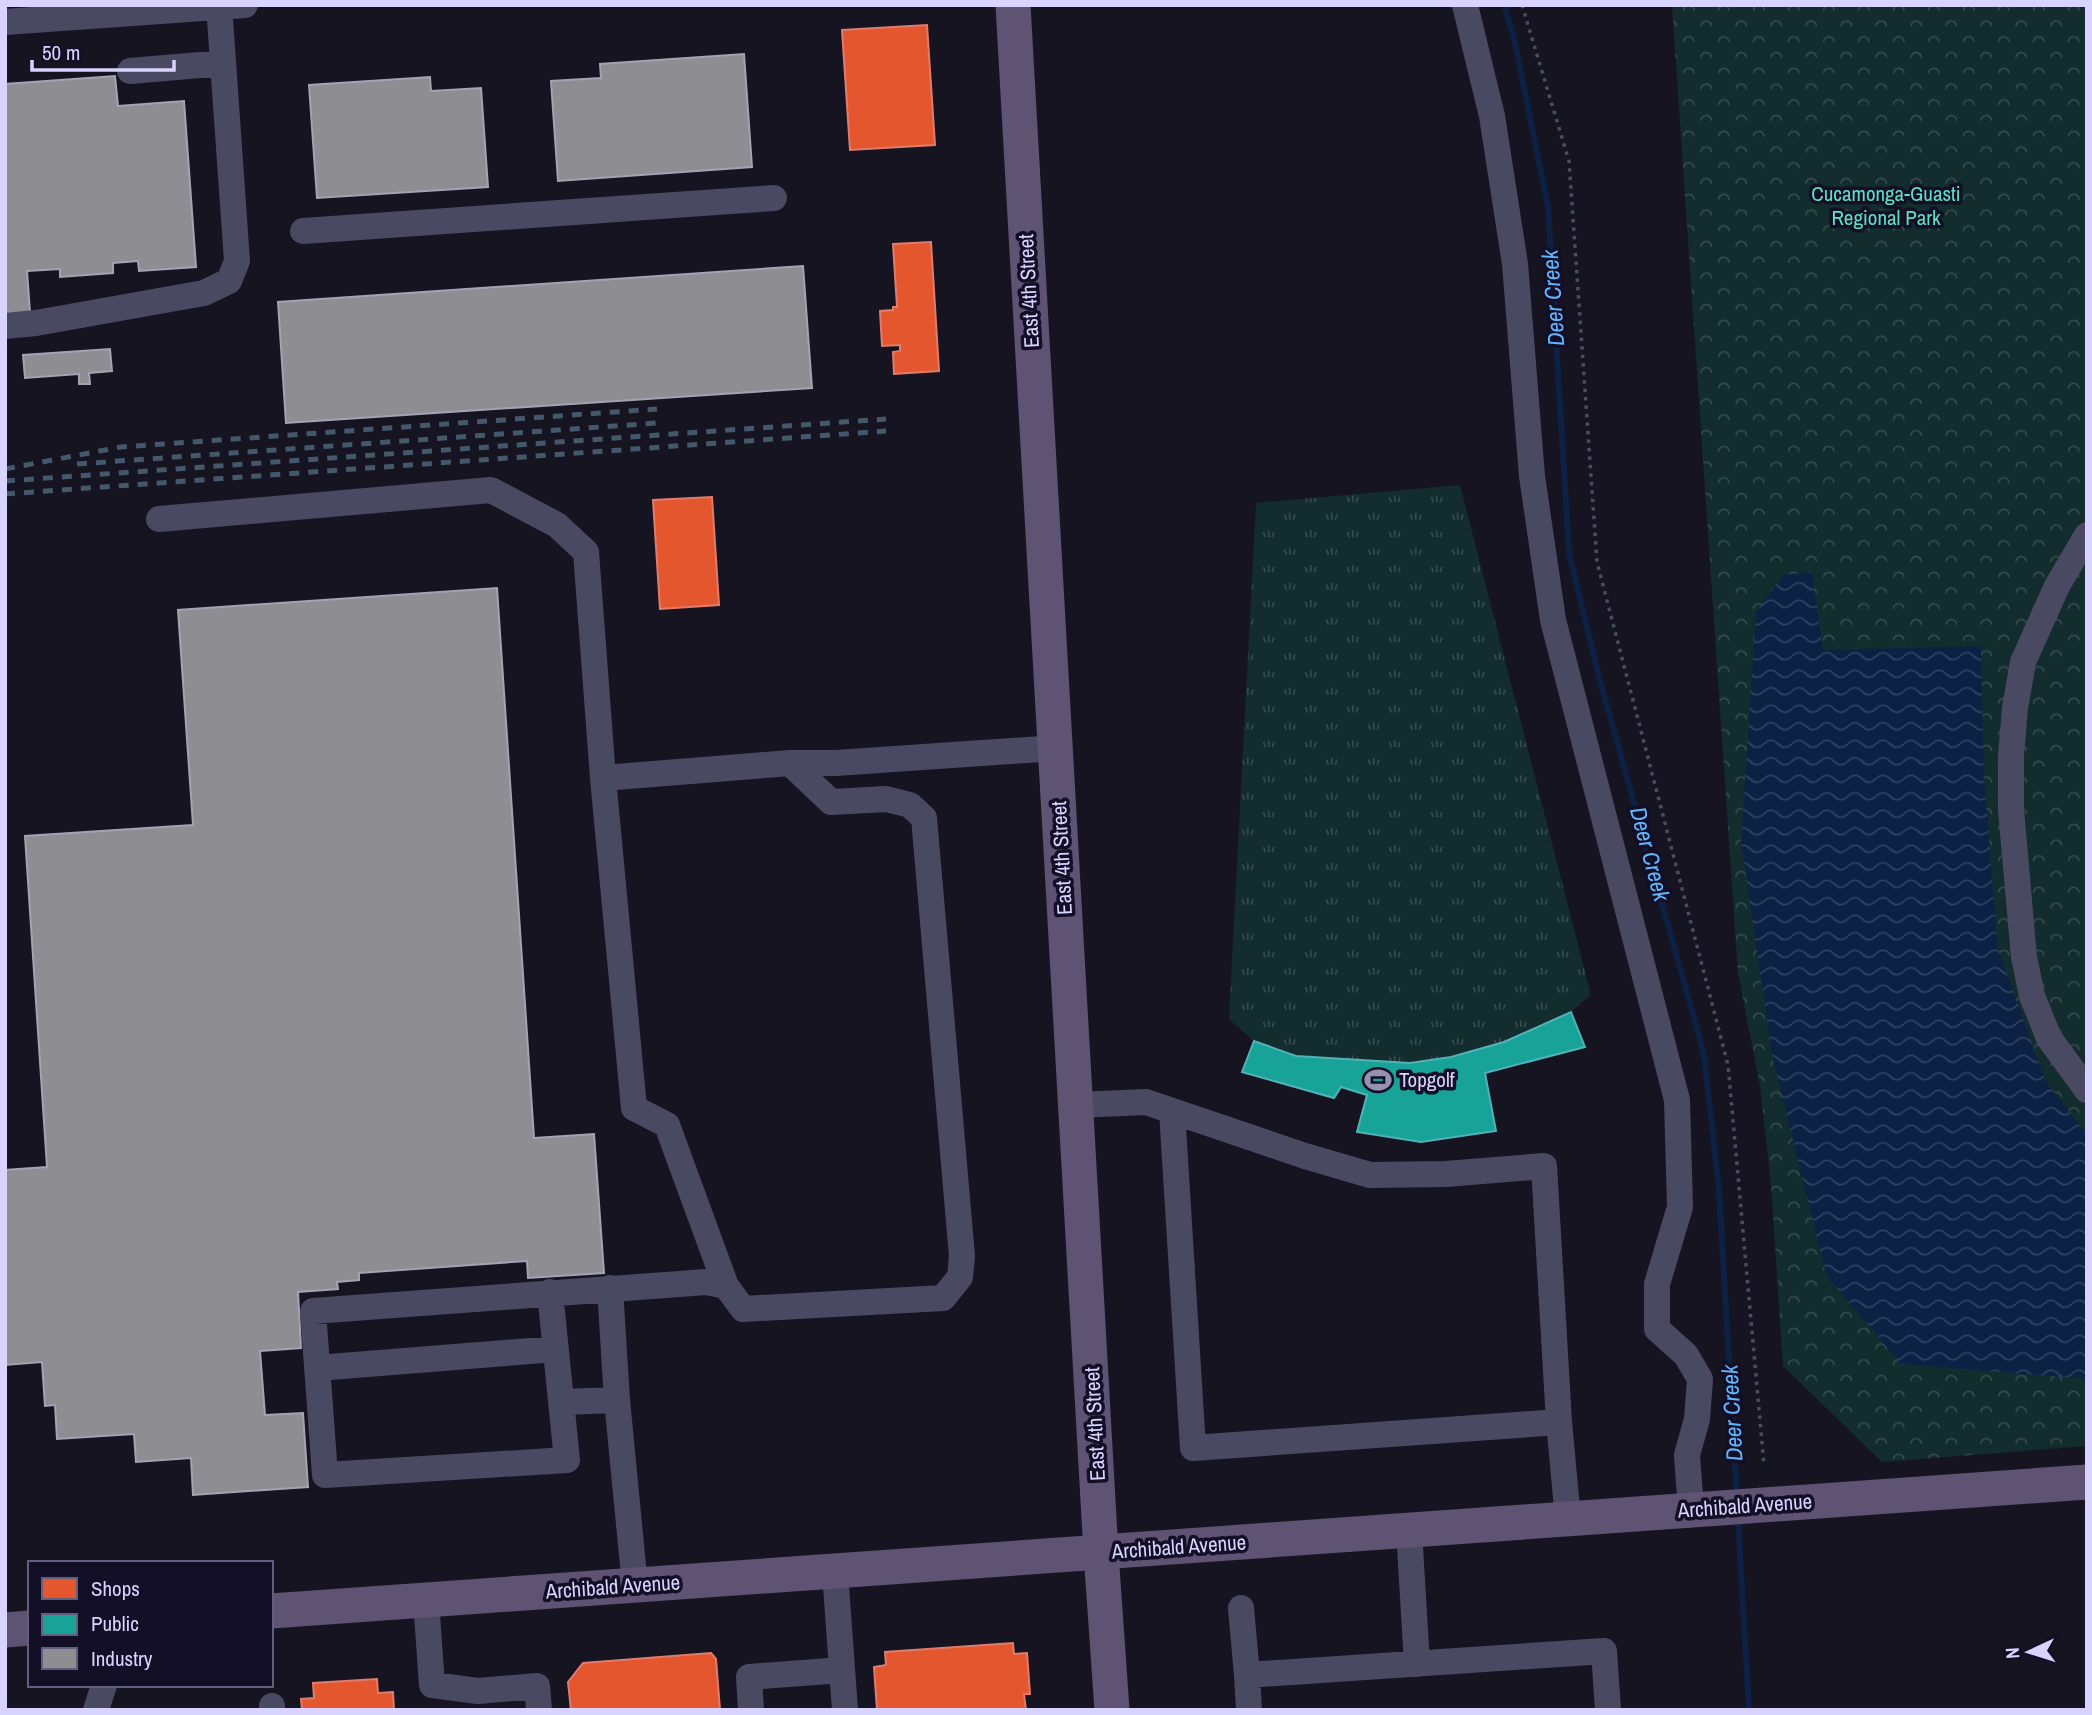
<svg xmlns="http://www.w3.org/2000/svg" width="2092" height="1715" viewBox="0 0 2092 1715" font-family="'Archivo Narrow',sans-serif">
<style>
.grass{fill:url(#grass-tufts)}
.park{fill:url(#park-crowns)}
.water{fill:url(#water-waves)}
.shops{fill:#e4572e;stroke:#e17c6d;stroke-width:2}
.public{fill:#17a398;stroke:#51b2b7;stroke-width:2}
.industry{fill:#8d8d92;stroke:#a4a2b3;stroke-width:2}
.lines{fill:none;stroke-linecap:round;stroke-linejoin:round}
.stream{stroke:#0d2144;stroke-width:6}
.path{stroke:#44505f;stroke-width:3.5;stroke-dasharray:3.5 5;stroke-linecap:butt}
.minor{stroke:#4a4962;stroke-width:26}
.major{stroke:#5e5373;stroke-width:35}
.rail{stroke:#43596b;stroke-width:5;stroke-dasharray:10 9;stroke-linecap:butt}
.labels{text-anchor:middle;stroke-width:7;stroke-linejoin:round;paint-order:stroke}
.park-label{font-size:21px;fill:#5fe0c0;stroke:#130f26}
.street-label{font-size:21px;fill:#d9d4ff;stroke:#130f26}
.poi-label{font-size:21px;fill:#d9d4ff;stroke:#130f26;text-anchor:start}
.water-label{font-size:23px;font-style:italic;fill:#62b6ff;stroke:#130f26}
</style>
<defs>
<pattern id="grass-tufts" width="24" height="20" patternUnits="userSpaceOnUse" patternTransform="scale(1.75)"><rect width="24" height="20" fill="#132c2d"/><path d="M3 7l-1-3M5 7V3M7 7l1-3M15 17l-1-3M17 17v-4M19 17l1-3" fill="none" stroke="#354a4c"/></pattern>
<pattern id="park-crowns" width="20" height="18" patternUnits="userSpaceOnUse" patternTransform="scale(1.75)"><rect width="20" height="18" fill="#132c2d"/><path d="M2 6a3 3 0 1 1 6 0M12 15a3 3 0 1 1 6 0" fill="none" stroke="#354a4c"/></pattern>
<pattern id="water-waves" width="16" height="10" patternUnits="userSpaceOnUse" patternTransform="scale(1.75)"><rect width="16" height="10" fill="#0d2144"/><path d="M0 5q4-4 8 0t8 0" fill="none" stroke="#304060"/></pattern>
</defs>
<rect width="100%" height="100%" fill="#161421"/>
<path class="grass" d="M1460 485 1591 995 1571 1012 1504 1042 1451 1057 1410 1063 1296 1056 1254 1041 1229 1019 1256 503Z"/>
<path class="park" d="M1672 5H2087V1446L1882 1462 1783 1366 1771 1184 1760 1086 1738 973Z"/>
<path class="water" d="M1812 572 1823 650 1981 646 1984 779 1998 949 2045 1080 2087 1135V1379L1901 1364 1826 1275 1772 1055 1741 841 1756 612 1783 575Z"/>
<path class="shops" d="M927 25 935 145 850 150 842 30Z
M931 242 939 371 894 374 893 352 900 351V345L882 346 880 311 893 310V307H897L893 244Z
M712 497 719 605 660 609 653 500Z
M1013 1643 1014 1654 1027 1653 1030 1694H1024L1026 1710H877L874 1667 886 1665 885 1652Z
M711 1653 716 1659 720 1710H571L568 1682 583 1663Z
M377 1679 378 1693 393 1692 394 1710H302L301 1699 314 1698 313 1683Z"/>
<path class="public" d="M1571 1012 1585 1047 1485 1073 1496 1131 1421 1142 1357 1132 1367 1095 1341 1087 1334 1098 1242 1072 1254 1041 1296 1056 1410 1063 1451 1057 1504 1042Z"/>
<path class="industry" d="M744 54 752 167 558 181 551 81 601 78 600 64Z
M115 76 118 106 184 101 196 267 139 271 138 261 113 263V273L60 277V269L27 271 30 312 5 314V84Z
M430 77 431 91 481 88 488 187 317 198 309 85Z
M803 266 812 388 286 423 278 302Z
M110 349 112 371 89 373 90 384H79V374L25 378 23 355Z
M497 588 534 1138 594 1134 604 1273 528 1278 527 1261 359 1273V1280L337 1282 338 1289 298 1292 301 1348 260 1351 265 1415 303 1413 308 1487 193 1495 191 1458 136 1462 134 1434 57 1439 55 1405 45 1406 42 1362 5 1365V1170L47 1167 25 836 193 825 178 610Z"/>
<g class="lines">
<path class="stream" d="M1504 5 1514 38 1548 207 1569 553 1599 677 1704 1054 1719 1189 1737 1498
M1738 1519 1749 1710"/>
<path class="path" d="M1522 5 1569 161 1597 562 1728 1065 1764 1465"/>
<path class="minor" d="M1465 5 1492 116 1515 264 1532 476 1553 620 1677 1100 1680 1207 1657 1284V1329L1686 1355 1700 1379 1697 1419 1687 1455 1691 1510
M5 22 245 5
M130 71 223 63
M303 231 774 198
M5 326 36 323 204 293 229 281 237 261 219 5
M159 519 491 490 557 525 586 552 603 778
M2087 535 2057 586 2023 662 2015 708 2011 756V810L2024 957 2032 996 2049 1038 2087 1090
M790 763H836L1056 748
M1076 1105 1146 1102 1305 1156 1370 1175 1446 1174 1544 1166 1559 1422 1568 1519
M1172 1111 1193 1448 1559 1422
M610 1288 617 1400 635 1586
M550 1292 567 1460 325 1475 313 1311 706 1282 726 1286 743 1309 943 1298 960 1277 962 1256 924 818 910 805 886 799 831 802 790 763 603 778 634 1108 667 1125 726 1286
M317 1368 555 1349
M562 1402 617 1400
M1409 1530 1417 1664
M835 1572 845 1710
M426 1601 432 1685 478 1691 537 1686 539 1710
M1241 1608 1247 1675
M272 1706V1710
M96 1710 104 1685
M751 1710 749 1677 842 1670
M1249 1710 1247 1675 1604 1651 1608 1710"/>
<path class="major" d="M1013 5 1101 1553 1112 1710
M271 1611 2087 1482
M5 1630 30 1628"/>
<path class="rail" d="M77 464 657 423
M5 469 121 447 657 409
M5 481 886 419
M5 494 886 431"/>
</g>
<defs>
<g id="stadium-bare" transform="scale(2.1)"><path d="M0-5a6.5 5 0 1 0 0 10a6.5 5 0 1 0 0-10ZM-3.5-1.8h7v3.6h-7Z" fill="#9591b1" stroke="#130f26" stroke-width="2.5" paint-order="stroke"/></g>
</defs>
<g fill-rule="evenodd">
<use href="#stadium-bare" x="1378" y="1080"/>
</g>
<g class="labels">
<g class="park-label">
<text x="1886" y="201">Cucamonga-Guasti<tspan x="1886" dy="24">Regional Park</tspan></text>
</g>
<g class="street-label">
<text transform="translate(1029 291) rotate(-93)" y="7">East 4th Street</text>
<text transform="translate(1062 858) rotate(-93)" y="7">East 4th Street</text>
<text transform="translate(1095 1424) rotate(-93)" y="7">East 4th Street</text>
<text transform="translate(1745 1506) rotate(-4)" y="7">Archibald Avenue</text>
<text transform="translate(1179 1547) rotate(-4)" y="7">Archibald Avenue</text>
<text transform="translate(613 1587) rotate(-4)" y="7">Archibald Avenue</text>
</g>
<g class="poi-label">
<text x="1399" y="1087">Topgolf</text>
</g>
<g class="water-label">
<text transform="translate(1553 298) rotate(-94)" y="8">Deer Creek</text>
<text transform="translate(1650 854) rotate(75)" y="8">Deer Creek</text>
<text transform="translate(1732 1413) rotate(-93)" y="8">Deer Creek</text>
</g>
</g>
<rect width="2092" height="1715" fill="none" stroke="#d9d4ff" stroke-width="14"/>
<rect x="28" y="1561" width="245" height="126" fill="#130f26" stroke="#625e7d" stroke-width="2"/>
<rect x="42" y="1578" width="35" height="21" fill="#e4572e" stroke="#625e7d" stroke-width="2"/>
<text x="91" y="1596" font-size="21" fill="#d9d4ff">Shops</text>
<rect x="42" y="1614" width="35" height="21" fill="#17a398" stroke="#625e7d" stroke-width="2"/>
<text x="91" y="1631" font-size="21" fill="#d9d4ff">Public</text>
<rect x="42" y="1648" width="35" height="21" fill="#8d8d92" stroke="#625e7d" stroke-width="2"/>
<text x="91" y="1666" font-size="21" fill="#d9d4ff">Industry</text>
<g transform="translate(2029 1652) rotate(266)" stroke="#130f26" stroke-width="5" paint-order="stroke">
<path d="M0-5L12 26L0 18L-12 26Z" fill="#d9d4ff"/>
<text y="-10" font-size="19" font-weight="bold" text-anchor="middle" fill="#d9d4ff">N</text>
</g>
<path d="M32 60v10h142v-10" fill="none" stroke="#d9d4ff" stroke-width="3.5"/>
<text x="42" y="60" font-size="21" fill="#d9d4ff" stroke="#130f26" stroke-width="5" paint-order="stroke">50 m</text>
</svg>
